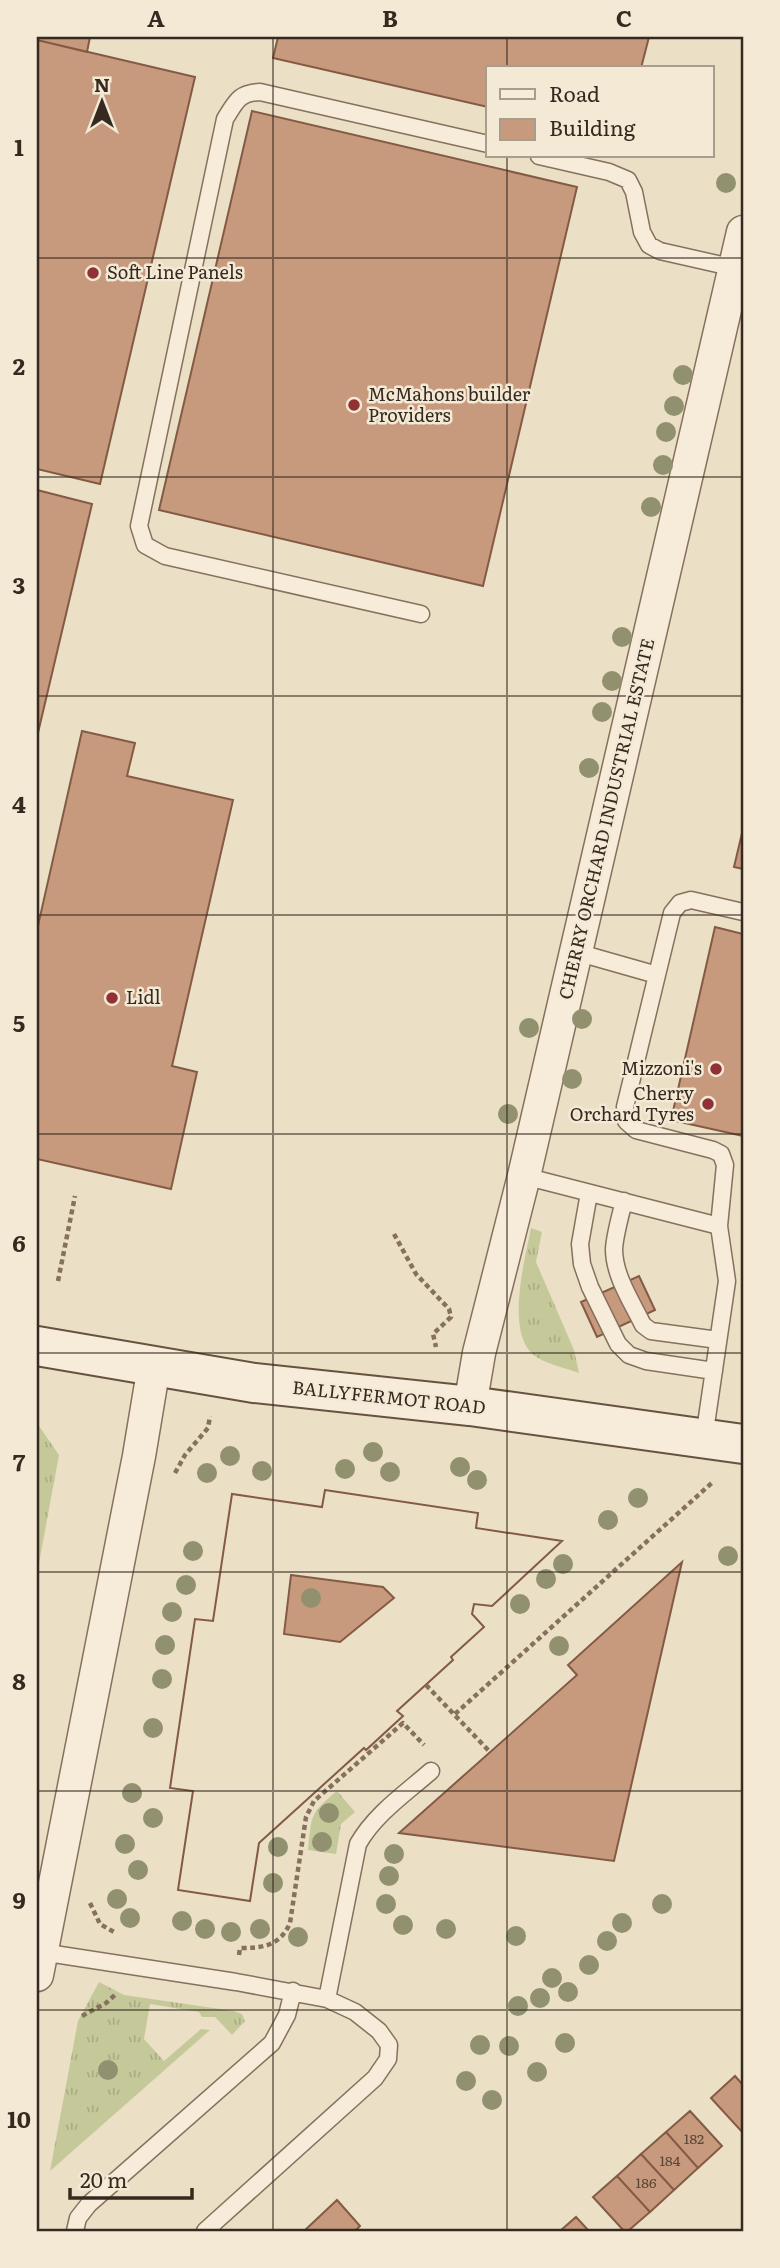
<svg xmlns="http://www.w3.org/2000/svg" width="780" height="2268" viewBox="0 0 780 2268" font-family="Literata,serif">
<style>
.grass{fill:url(#grass-tufts)}
.building{fill:#c79a7e;stroke:#835b44;stroke-width:2;fill-rule:evenodd}
.lines{fill:none;stroke-linecap:round;stroke-linejoin:round}
.lane-casing{stroke:#85715d;stroke-width:19}
.street-casing{stroke:#85715d;stroke-width:35}
.secondary-casing{stroke:#675240;stroke-width:42}
.path{stroke:#85715d;stroke-width:4.5;stroke-dasharray:5 3.5;stroke-linecap:butt}
.lane{stroke:#f6ecd9;stroke-width:16}
.street{stroke:#f6ecd9;stroke-width:32}
.secondary{stroke:#f6ecd9;stroke-width:38}
.tree{fill:#91916f}
.grid{fill:none;stroke:#362a20;stroke-width:2;stroke-opacity:0.55}
.poi-dot{fill:#903135;stroke:#f3e9d5;stroke-width:2.5}
.labels{text-anchor:middle;stroke-width:5;stroke-linejoin:round;paint-order:stroke}
.number-label{font-size:14px;fill:#5a4638}
.poi-label{font-size:18px;fill:#362a20;stroke:#f3e9d5;text-anchor:start}
.street-label{font-size:18px;fill:#362a20;stroke:#f3e9d5}
.neatline{fill:none;stroke:#362a20;stroke-width:2.5}
.grid-label{font-size:23px;text-anchor:middle;font-weight:bold;fill:#362a20}
</style>
<defs>
<pattern id="grass-tufts" width="24" height="20" patternUnits="userSpaceOnUse" patternTransform="scale(1.75)"><rect width="24" height="20" fill="#c5c99a"/><path d="M3 7l-1-3M5 7V3M7 7l1-3M15 17l-1-3M17 17v-4M19 17l1-3" fill="none" stroke="#aaad84"/></pattern>
</defs>
<rect width="100%" height="100%" fill="#ebdfc6"/>
<path class="grass" d="M531 1228 542 1232 536 1262 574 1350 579 1373C566 1368 550 1365 538 1358 503 1338 525 1260 531 1228Z
M37 1423 59 1455 37 1574Z
M337 1791 355 1812 341 1824 336 1854 308 1850C312 1815 309 1814 337 1791Z
M99 1982 124 1995 234 2011 242 2014 245 2021 232 2035 215 2017H202L199 2012 150 2004 144 2039 164 2061 201 2029 210 2030 50 2171 78 2021Z"/>
<path class="building" d="M37 37H90L87 52 37 40Z
M278 37H649L641 68H488V107L273 58Z
M37 40 195 77 100 484 37 469Z
M252 111 577 187 483 586 159 510Z
M37 490 92 504 37 737Z
M82 731 135 743 127 776 233 800 172 1066 197 1072 171 1189 37 1159V930Z
M743 829V869L734 867Z
M715 927 743 934V1136L671 1120Z
M639 1276 655 1310 597 1337 581 1302Z
M325 1490 478 1513 476 1528 562 1541 492 1606 474 1604 472 1614 484 1627 451 1657 453 1660 397 1711 403 1716 366 1750 364 1748 259 1843 250 1901 178 1890 193 1791 170 1788 195 1619 213 1621 232 1494 322 1507ZM291 1575 383 1587 394 1598 340 1642 284 1634Z
M325 1490 478 1513 476 1528 562 1541 492 1606 474 1604 472 1614 484 1627 451 1657 453 1660 397 1711 403 1716 366 1750 364 1748 259 1843 250 1901 178 1890 193 1791 170 1788 195 1619 213 1621 232 1494 322 1507Z
M682 1562 614 1861 399 1833 577 1675 568 1665Z
M735 2076 743 2085V2133L711 2098Z
M690 2111 722 2146 698 2168 666 2132Z
M666 2132 698 2168 674 2190 641 2154Z
M641 2154 674 2190 650 2212 617 2176Z
M617 2176 650 2212 628 2231H624L593 2197Z
M337 2200 360 2226 355 2231H304Z
M576 2217 589 2231H560Z"/>
<g class="lines">
<g class="lane-casing">
<path id="lane" d="M539 156 609 172 628 180 634 192 642 232 649 245 660 251 735 268
M421 614 165 556 145 545 139 526 225 119C236 102 238 93 260 92L488 144
M576 952 657 975
M524 1176 719 1226 727 1281 704 1438
M589 1193 580 1244 582 1264 590 1287 618 1344 629 1355 646 1361 714 1371
M624 1201C620 1217 615 1234 614 1249 614 1276 632 1302 643 1325L651 1331 718 1340
M719 1226 725 1165 721 1154 713 1150 636 1130 626 1121 625 1107 672 913 680 903 691 900 743 912
M41 1952 236 1982 327 1999 355 2012 379 2031 389 2045 388 2059 375 2078 205 2231
M327 1999 358 1844C375 1814 406 1793 431 1771
M75 2231 78 2218 89 2204 272 2043 287 2015 293 1991"/>
</g>
<g class="street-casing">
<path id="street" d="M470 1406 479 1353 524 1176 743 232
M37 1975 139 1456 154 1366"/>
</g>
<g class="secondary-casing">
<path id="secondary" d="M37 1346 254 1383 470 1406 743 1444"/>
</g>
<path class="path" d="M394 1234 416 1274 449 1309 451 1317 433 1334 436 1347
M58 1281 75 1196
M175 1473 185 1455 208 1428 210 1416
M426 1685 490 1752
M455 1714 714 1481
M90 1903 100 1924 114 1932
M239 1955 240 1948C263 1948 280 1946 290 1923L306 1817 314 1801 403 1723 424 1745
M82 2016 106 2003 116 1994"/>
<use href="#lane" class="lane"/>
<use href="#street" class="street"/>
<use href="#secondary" class="secondary"/>
</g>
<g class="tree">
<circle cx="726" cy="183" r="10"/>
<circle cx="683" cy="375" r="10"/>
<circle cx="674" cy="406" r="10"/>
<circle cx="666" cy="432" r="10"/>
<circle cx="663" cy="465" r="10"/>
<circle cx="651" cy="507" r="10"/>
<circle cx="622" cy="637" r="10"/>
<circle cx="612" cy="681" r="10"/>
<circle cx="602" cy="712" r="10"/>
<circle cx="589" cy="768" r="10"/>
<circle cx="582" cy="1019" r="10"/>
<circle cx="529" cy="1028" r="10"/>
<circle cx="572" cy="1079" r="10"/>
<circle cx="508" cy="1114" r="10"/>
<circle cx="373" cy="1452" r="10"/>
<circle cx="230" cy="1456" r="10"/>
<circle cx="460" cy="1467" r="10"/>
<circle cx="345" cy="1469" r="10"/>
<circle cx="262" cy="1471" r="10"/>
<circle cx="390" cy="1472" r="10"/>
<circle cx="207" cy="1473" r="10"/>
<circle cx="477" cy="1480" r="10"/>
<circle cx="638" cy="1498" r="10"/>
<circle cx="608" cy="1520" r="10"/>
<circle cx="193" cy="1551" r="10"/>
<circle cx="728" cy="1556" r="10"/>
<circle cx="563" cy="1564" r="10"/>
<circle cx="546" cy="1579" r="10"/>
<circle cx="186" cy="1585" r="10"/>
<circle cx="311" cy="1598" r="10"/>
<circle cx="520" cy="1604" r="10"/>
<circle cx="172" cy="1612" r="10"/>
<circle cx="165" cy="1645" r="10"/>
<circle cx="559" cy="1646" r="10"/>
<circle cx="162" cy="1679" r="10"/>
<circle cx="153" cy="1728" r="10"/>
<circle cx="132" cy="1793" r="10"/>
<circle cx="329" cy="1813" r="10"/>
<circle cx="153" cy="1818" r="10"/>
<circle cx="322" cy="1842" r="10"/>
<circle cx="125" cy="1844" r="10"/>
<circle cx="278" cy="1847" r="10"/>
<circle cx="394" cy="1854" r="10"/>
<circle cx="138" cy="1870" r="10"/>
<circle cx="389" cy="1876" r="10"/>
<circle cx="273" cy="1883" r="10"/>
<circle cx="117" cy="1899" r="10"/>
<circle cx="386" cy="1904" r="10"/>
<circle cx="662" cy="1904" r="10"/>
<circle cx="130" cy="1918" r="10"/>
<circle cx="182" cy="1921" r="10"/>
<circle cx="622" cy="1923" r="10"/>
<circle cx="403" cy="1925" r="10"/>
<circle cx="205" cy="1929" r="10"/>
<circle cx="260" cy="1929" r="10"/>
<circle cx="446" cy="1929" r="10"/>
<circle cx="231" cy="1932" r="10"/>
<circle cx="516" cy="1936" r="10"/>
<circle cx="298" cy="1937" r="10"/>
<circle cx="607" cy="1941" r="10"/>
<circle cx="589" cy="1965" r="10"/>
<circle cx="552" cy="1978" r="10"/>
<circle cx="568" cy="1992" r="10"/>
<circle cx="540" cy="1998" r="10"/>
<circle cx="518" cy="2006" r="10"/>
<circle cx="565" cy="2043" r="10"/>
<circle cx="480" cy="2045" r="10"/>
<circle cx="509" cy="2046" r="10"/>
<circle cx="108" cy="2070" r="10"/>
<circle cx="537" cy="2072" r="10"/>
<circle cx="466" cy="2081" r="10"/>
<circle cx="492" cy="2100" r="10"/>
</g>
<path class="grid" d="M273 37V2231M507 37V68M507 156V2231M37 258H743M37 477H743M37 696H743M37 915H743M37 1134H743M37 1353H743M37 1572H743M37 1791H743M37 2010H743"/>
<g class="poi-dot">
<circle cx="93" cy="273" r="7"/>
<circle cx="354" cy="405" r="7"/>
<circle cx="112" cy="998" r="7"/>
<circle cx="716" cy="1069" r="7"/>
<circle cx="708" cy="1104" r="7"/>
</g>
<g class="labels">
<g class="number-label">
<text x="694" y="2144">182</text>
<text x="670" y="2166">184</text>
<text x="646" y="2188">186</text>
</g>
<g class="poi-label">
<text x="107" y="279">Soft Line Panels</text>
<text x="368" y="401">McMahons builder<tspan x="368" dy="21">Providers</tspan></text>
<text x="126" y="1004">Lidl</text>
<text x="702" y="1075" text-anchor="end">Mizzoni's</text>
<text x="694" y="1100" text-anchor="end">Cherry<tspan x="694" dy="21">Orchard Tyres</tspan></text>
</g>
<g class="street-label">
<text transform="translate(607 819) rotate(-77)" y="6">CHERRY ORCHARD INDUSTRIAL ESTATE</text>
<text transform="translate(389 1398) rotate(6)" y="6">BALLYFERMOT ROAD</text>
</g>
</g>
<rect width="780" height="2268" fill="none" stroke="#f3e9d5" stroke-width="77"/>
<rect x="486" y="66" width="228" height="91" fill="#f3e9d5" stroke="#a79d8d" stroke-width="2"/>
<rect x="500" y="89" width="35" height="10" fill="#f6ecd9" stroke="#a79d8d" stroke-width="2"/>
<text x="549" y="102" font-size="21" fill="#362a20">Road</text>
<rect x="500" y="119" width="35" height="21" fill="#c79a7e" stroke="#a79d8d" stroke-width="2"/>
<text x="549" y="136" font-size="21" fill="#362a20">Building</text>
<g transform="translate(102 102)" stroke="#f3e9d5" stroke-width="5" paint-order="stroke">
<path d="M0-5L12 26L0 18L-12 26Z" fill="#362a20"/>
<text y="-10" font-size="19" font-weight="bold" text-anchor="middle" fill="#362a20">N</text>
</g>
<path d="M70 2188v10h122v-10" fill="none" stroke="#362a20" stroke-width="3.5"/>
<text x="80" y="2188" font-size="21" fill="#362a20" stroke="#f3e9d5" stroke-width="5" paint-order="stroke">20 m</text>
<rect x="38" y="38" width="704" height="2192" class="neatline"/>
<g class="grid-label">
<text x="156" y="27">A</text>
<text x="390" y="27">B</text>
<text x="624" y="27">C</text>
<text x="19" y="156">1</text>
<text x="19" y="375">2</text>
<text x="19" y="594">3</text>
<text x="19" y="813">4</text>
<text x="19" y="1032">5</text>
<text x="19" y="1252">6</text>
<text x="19" y="1471">7</text>
<text x="19" y="1690">8</text>
<text x="19" y="1909">9</text>
<text x="19" y="2128">10</text>
</g>
</svg>
